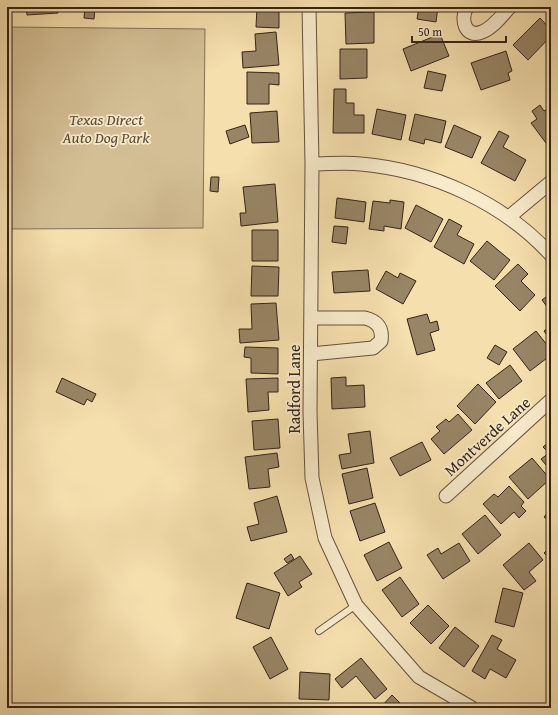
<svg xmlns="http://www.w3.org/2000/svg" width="558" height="715" viewBox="0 0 558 715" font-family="'Gentium Book Plus',serif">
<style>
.green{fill:#d4bf94;stroke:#847156}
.building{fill:#988565;stroke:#342317}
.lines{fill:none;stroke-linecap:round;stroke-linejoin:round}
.service-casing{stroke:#64523c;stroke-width:8}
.minor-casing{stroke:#64523c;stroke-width:15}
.service{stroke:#f8eaca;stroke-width:6}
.minor{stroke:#f8eaca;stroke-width:13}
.labels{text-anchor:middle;stroke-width:3.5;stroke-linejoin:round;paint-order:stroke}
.park-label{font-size:16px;font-style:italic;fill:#5c4a36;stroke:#f8eaca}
.street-label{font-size:16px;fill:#342317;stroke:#f8eaca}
</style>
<rect width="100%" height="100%" fill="#f5dfad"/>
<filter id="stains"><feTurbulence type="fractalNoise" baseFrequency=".005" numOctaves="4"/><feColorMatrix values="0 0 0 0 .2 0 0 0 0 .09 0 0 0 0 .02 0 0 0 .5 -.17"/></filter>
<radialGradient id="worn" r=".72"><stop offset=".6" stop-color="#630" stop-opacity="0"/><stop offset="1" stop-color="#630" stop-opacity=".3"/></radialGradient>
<path class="green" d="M7 27 205 29 203 228 7 229Z"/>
<path class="building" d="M26 7H58V13L27 15Z
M64 7H81V10H64Z
M85 7 95 8 94 19 84 18Z
M101 7H128V11L101 10Z
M257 7H279V28L256 27Z
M419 7H438L436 22 417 19Z
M374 12V43L346 44 345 13Z
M540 18 551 30V36L528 60 513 45Z
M276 32 279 65 243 68 242 52 256 51 255 34Z
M440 34 449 56 411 71 403 49Z
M340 49H367V78L340 79Z
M506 51 512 71 508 73 510 80 481 90 471 63Z
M428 71 446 75 442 91 424 88Z
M247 72 279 73V85L269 84V104H247Z
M334 89H346V103H354V115H364V133H333Z
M540 105 544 111 551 107V140L546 143 531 123 537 119 532 111Z
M377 109 406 115 401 140 372 134Z
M277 111 279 142 252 143 250 113Z
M415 114 446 121 441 143 425 139 424 144 409 140Z
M245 125 249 137 230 144 226 131Z
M454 125 481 137 472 158 445 147Z
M499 131 509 136 503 147 526 160 515 181 481 163Z
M211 177H219L218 192 210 191Z
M275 184 278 222 241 226 240 213H246L243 187Z
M337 198 366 202 364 222 335 218Z
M390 200 404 202 401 229 384 226V231L369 229 373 201 390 203Z
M416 205 443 219 431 242 405 228Z
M449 219 462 226 457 235 474 244 464 264 434 247Z
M334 226 348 227 346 244 332 242Z
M252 230H278V261H252Z
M487 241 510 260 494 280 470 261Z
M518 264 528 274 521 281 535 295 520 311 495 286Z
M252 266 279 267 278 296H251Z
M368 270 370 291 334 293 332 272Z
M386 271 398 278 400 273 416 281 403 304 376 289Z
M551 293V312L542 300Z
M276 303 279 340 240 343 239 329H252L251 304Z
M427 314 430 323 437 321 439 330 430 333 435 350 417 355 407 319Z
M551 326V341L544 331Z
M536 331 551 350V355L530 371 513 349Z
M495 345 507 352 499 365 487 358Z
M245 347 278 348V374L251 373V358L244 357Z
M510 365 522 381 499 399 486 383Z
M346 377V386L364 385 365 407 332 409 331 378Z
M62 378 96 394 92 402 87 399 84 405 56 392Z
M278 378V392H268L269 410 248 412 246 379Z
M478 384 496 402 475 424 457 406Z
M458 414 472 430 444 454 431 439 440 431 436 427 446 419 449 422Z
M278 419 280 448 254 450 252 421Z
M370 431 374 463 342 469 339 455 351 453 348 434Z
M551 440V471L541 459 549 453 543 447Z
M422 442 431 460 400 476 390 458Z
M277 453 279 467 268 469 270 487 249 489 245 457Z
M532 458 550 479 528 499 509 477Z
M367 468 373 498 349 504 342 474Z
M509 486 524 502 521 506 526 511 519 518 514 512 501 524 483 504 494 494 498 497Z
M277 496 287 532 251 541 247 527 259 524 254 503Z
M375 503 385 532 360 541 350 511Z
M551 509V522L544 517Z
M485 515 501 535 478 554 462 534Z
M389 542 402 568 377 581 364 555Z
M459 543 470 561 443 579 427 555 438 548 441 554Z
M529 543 543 560 529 572 536 581 524 590 503 565Z
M551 546V560L544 553Z
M291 554 294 559 287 563 284 559Z
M300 556 312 574 299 582 302 587 288 596 274 573Z
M400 577 419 604 402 617 382 590Z
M247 583 280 593 269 629 236 618Z
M503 588 523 593 514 627 495 622Z
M428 605 449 626 431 644 410 623Z
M455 627 479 646 464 667 439 648Z
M492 635 502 640 497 649 516 660 506 678 490 669 485 679 472 671Z
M271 637 288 669 270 679 253 647Z
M361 658 387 689 375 699 356 676 342 688 335 679Z
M300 672 330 674 329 700 299 699Z
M392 695 405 708H380Z"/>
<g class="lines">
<g class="service-casing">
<path id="service" d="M319 631 356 605"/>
</g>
<g class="minor-casing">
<path id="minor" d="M309 7 312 164 310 412 312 478 325 538 356 605 419 677 472 708
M467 7C460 19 465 39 482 32 493 28 502 15 510 7
M312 164C329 164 345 162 361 164 431 170 504 203 551 255
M509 217 551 182
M311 354 373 348 381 341C383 328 377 321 365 318H311
M446 496 551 400"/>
</g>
<use href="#service" class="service"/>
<use href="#minor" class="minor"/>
</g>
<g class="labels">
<g class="park-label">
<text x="106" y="125">Texas Direct<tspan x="106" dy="18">Auto Dog Park</tspan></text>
</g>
<g class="street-label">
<text transform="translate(294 389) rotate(-90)" y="6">Radford Lane</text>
<text transform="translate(487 436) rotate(-42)" y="6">Montverde Lane</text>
</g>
</g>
<rect width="558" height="715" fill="none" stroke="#f5dfad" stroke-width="24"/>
<rect x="8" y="8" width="542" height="699" fill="none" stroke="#342317" stroke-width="2"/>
<rect x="12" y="12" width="534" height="691" fill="none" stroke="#342317"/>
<path d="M412 36v6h94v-6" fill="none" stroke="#342317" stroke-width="2"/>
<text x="418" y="36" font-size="12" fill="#342317" stroke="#f8eaca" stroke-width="3" paint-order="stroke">50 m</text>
<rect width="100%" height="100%" filter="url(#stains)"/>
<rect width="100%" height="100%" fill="url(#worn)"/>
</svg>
